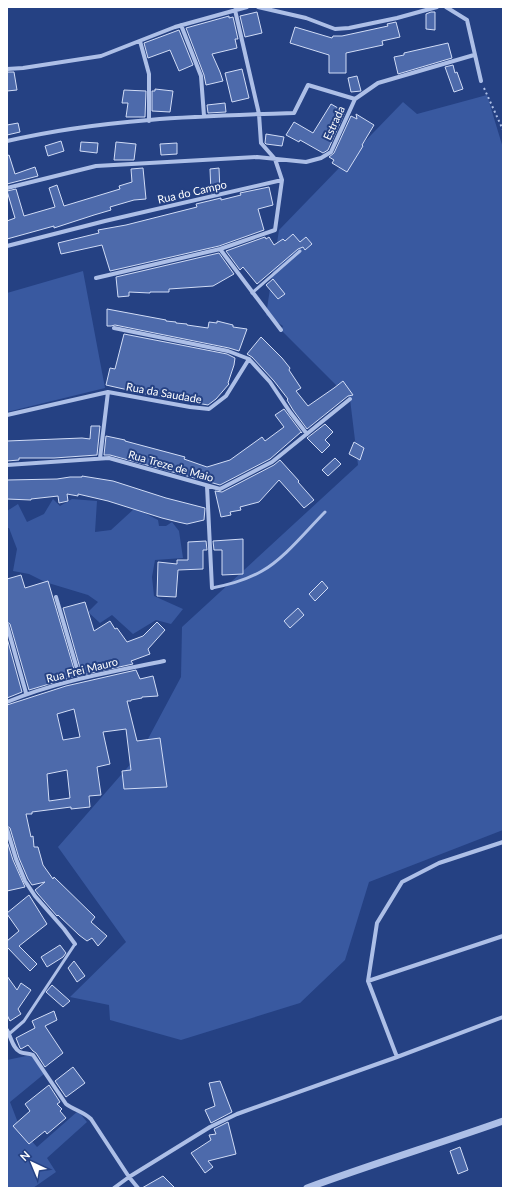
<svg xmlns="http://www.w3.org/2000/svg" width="510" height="1195" viewBox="0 0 510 1195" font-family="Lato,sans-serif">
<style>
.green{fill:#3959a0}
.building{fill:#4d6aab;stroke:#d1dcf6;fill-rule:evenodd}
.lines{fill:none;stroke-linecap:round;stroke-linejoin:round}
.path{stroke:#adbfe7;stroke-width:2;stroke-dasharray:2 3;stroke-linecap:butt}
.service{stroke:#adbfe7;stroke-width:3}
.minor{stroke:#adbfe7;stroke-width:4}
.tertiary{stroke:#adbfe7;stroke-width:7}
.labels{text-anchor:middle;stroke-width:4;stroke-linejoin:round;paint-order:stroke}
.street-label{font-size:11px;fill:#fff;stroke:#254183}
</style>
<rect width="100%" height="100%" fill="#254183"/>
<path class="green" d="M487 95 503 148V830L369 882 345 960 300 1003 181 1040 110 1020 109 1005 70 997 126 942 58 847 141 752 181 677 182 627 358 465 350 399 281 330 283 326 266 315 279 230 403 102 417 114Z
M83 271 105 388 7 412V293Z
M53 499 60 506 72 499 97 501 95 532 111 530 135 508 158 520 159 526H166L172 522 179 531 183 558 155 560 152 577 154 596 183 609 171 624 156 620 133 634 112 615 100 623 88 612 98 602 88 595 45 582 29 574 13 571 17 549 9 528H7V511L18 504 27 522 44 514Z
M31 1055 44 1074 10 1102 20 1128 37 1147 78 1111 87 1122 47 1158 56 1172 33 1188H7V1060Z"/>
<path class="building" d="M257 12 262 33 245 37 240 16Z
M431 12H435V30L426 29V14Z
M229 16V18L233 17 238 39H235L237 48 212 54 220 72 223 81 206 85 204 75 186 28Z
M396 22 400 37 382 41 383 45 346 53V73H329V55L290 43 295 27 332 38 333 36H342L388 26 387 24Z
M179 30 193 65 179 71 170 50 148 58 144 43Z
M448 43 452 58 398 74 394 57 404 55V53Z
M453 65 455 73 457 72 463 89 454 92 445 67Z
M242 69 249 98 232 102 225 73Z
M7 72H14L17 90 7 91Z
M357 76 361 91 351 92 348 78Z
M155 89 173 91 170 112 152 111V91H155Z
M124 90 146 91 145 117H126L128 103H122Z
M225 103 226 112 208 113 207 105Z
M331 104 345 112 328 150 323 153 300 140 299 142 286 135 294 122 313 133Z
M356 114 374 125 362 145 363 146 347 172 332 163 334 160 329 157 334 153 351 116 357 119Z
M18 123 20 132 7 135V125Z
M266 134 284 137 282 146 266 144 265 143Z
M61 141 64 151 48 156 45 146Z
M81 142 98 143 97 153 80 151Z
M116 142 136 144 134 160H114Z
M177 143V154L161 155 160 144Z
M9 155 15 174 35 167 38 176 7 184V156Z
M143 168 146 199 134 200 110 207 111 210 94 215 54 228V226L7 239V221L15 218 7 191 16 189 24 216 55 207 49 188 57 185 64 206 120 189 119 186 132 182 131 169Z
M219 168 220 191 211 193 210 169Z
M269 187 273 205 258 209 264 230 219 246 110 271 102 245 61 254 58 243 99 233 98 230 126 225 197 207 196 204 221 198V200L241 195 240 193Z
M293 234 300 242 306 237 312 244 305 250 303 247 298 249 257 284 243 267 240 270 226 251 265 237 266 239 269 237 274 245 283 239 285 241Z
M219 253 234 274 213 286 169 289V292H150V293L129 292V296L118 297 116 277Z
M273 279 285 294 278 299 266 285Z
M107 309 166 320V321L176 322V323L187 324V325L208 328 209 322 217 323V321L233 325V327L247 329 239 351 229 348 115 325 111 326H107Z
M124 334 227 354 235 358 234 365 228 383 229 384 216 399 208 405 146 394 106 385 110 368 115 369Z
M261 337 282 358 290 368 289 370 301 388 296 391 308 406 334 388 343 381 353 395 348 396 307 429 293 410 287 400 288 399 274 381 252 357 247 354Z
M284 409 302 433 301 432 270 459 220 485 213 483 110 455H104L106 436 125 440V441L185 457 184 459 207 467 230 460 262 437 265 441 284 427 275 415Z
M325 424 333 432 325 440 330 445 322 453 307 438Z
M91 426H100L97 455 54 458H19V460L7 461V441L82 438 90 439Z
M354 442 364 448 360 460 349 454Z
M335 458 341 464 328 476 322 470Z
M280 460 299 481 298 482 314 500 304 508 279 480 259 502 240 507 241 510 230 512 231 515 221 517 215 491 222 492 274 465Z
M82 476 113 481 166 498 205 508 204 520 187 524 178 522 162 518 108 501 78 494V496L67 494 68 501 59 503 58 496 31 499V500L7 499V480L57 479 70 477H82Z
M243 539V574L222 575V550H214L213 541Z
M206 541 207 550H203V569L178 570 176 597 157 596 158 562 177 564V560H188V542Z
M21 575 25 588 48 581 76 676 29 690 10 624 7 622V579Z
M322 581 328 588 315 601 309 594Z
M85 602 94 631 110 621 115 629 117 628 127 642 143 636 157 622 165 630 148 649 150 654 131 661 133 664 82 675 63 608Z
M298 608 304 615 290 628 284 621Z
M7 638 22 692 7 698Z
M136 670 140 679 153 676 158 696 142 697V698L131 700V701H127L137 741 160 738 167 787 124 789 122 771 131 770 126 729 103 732 110 764 97 767 101 795 89 796 90 807 71 809V807L32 812V814H26L31 837 33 836 34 847H38L43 865 53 879 54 877 95 917 91 922 107 936 98 946 92 938 87 941 79 935 58 915 57 916 38 894 35 890 45 882 32 885 28 879 19 858 10 828 7 826V705L66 686ZM74 709 80 737 63 740 57 714ZM67 770 70 798 49 801 47 774Z
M7 841 13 860 25 887 7 891Z
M29 895 47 924 19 946 37 964 30 971 7 947V941L19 931 7 914V913Z
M60 945 66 953 63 957 47 967 41 957Z
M74 961 85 976 77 982 68 968Z
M7 976 17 990 21 983 31 990 18 1009 21 1014 10 1021 7 1015Z
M52 985 70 1001 63 1007 46 992Z
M54 1011 57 1020 45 1026 63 1053 45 1067 36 1053 33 1051 28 1045 21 1049 20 1048 16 1038 35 1028 32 1021Z
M73 1067 85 1083 66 1097 55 1081Z
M220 1081 232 1112 211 1123 205 1110 215 1106 209 1083Z
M49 1085 60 1102 57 1104 62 1109 60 1111 66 1118 47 1134 45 1131 29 1144 13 1126 30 1111 25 1104Z
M228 1122 236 1154 208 1161 213 1167 205 1173 191 1153 211 1140 209 1135 216 1134 214 1129Z
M460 1147 468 1170 458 1174 450 1151Z
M163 1176 175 1188H142Z"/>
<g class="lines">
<path class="path" d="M484 88 503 130"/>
<path class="service" d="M252 293 300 251
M212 588C228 585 248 579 262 571 284 559 307 530 325 512
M9 1034 24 1021 75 944"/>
<path class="minor" d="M258 7 306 18 335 29 349 28 397 18 437 7
M446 7 467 20 481 81
M181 25 201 76 204 116
M140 41 149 74V121
M7 69 23 68 101 56 175 27 247 7
M7 141C101 119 198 116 294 113L308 85 355 99
M7 188 96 166 257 157 306 162 321 158 331 152 355 99 378 83 474 55
M7 246 105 221 282 180
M220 249 281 330
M96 278 220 249 275 230 282 180 275 159 261 143 259 114 235 10
M114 328 228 351 249 359 270 382 290 412 307 434
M7 415 108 392 190 407 209 409 226 396 249 359
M100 458 108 392
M7 465 109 458 220 489 272 462 350 399
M207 486 212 588
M56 597 80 679
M7 625 26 693
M7 702C57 681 111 672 164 661
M7 829 16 859 25 881 35 896 64 929 75 944
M368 981 503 936
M7 1030C11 1037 13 1049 20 1052 24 1054 29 1053 33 1055L66 1104C74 1110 84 1112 91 1119L129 1177 138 1188
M397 1057 368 981 377 923 402 882 439 863 503 842
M114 1188 129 1177 210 1127 237 1114 397 1057 503 1017"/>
<path class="tertiary" d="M307 1188C372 1164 438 1144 503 1121"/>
</g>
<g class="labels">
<g class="street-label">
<text transform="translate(334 123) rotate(-65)" y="4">Estrada</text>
<text transform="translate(192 192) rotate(-13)" y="4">Rua do Campo</text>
<text transform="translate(164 393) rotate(10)" y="4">Rua da Saudade</text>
<text transform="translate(171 466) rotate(16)" y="4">Rua Treze de Maio</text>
<text transform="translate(82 670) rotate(-14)" y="4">Rua Frei Mauro</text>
</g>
</g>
<rect width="510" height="1195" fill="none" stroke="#ffffff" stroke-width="16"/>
<g transform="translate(32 1163) rotate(316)" stroke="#254183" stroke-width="3" paint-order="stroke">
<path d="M0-3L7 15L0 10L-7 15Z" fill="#ffffff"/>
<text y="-6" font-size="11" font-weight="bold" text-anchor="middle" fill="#ffffff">N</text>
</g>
</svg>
